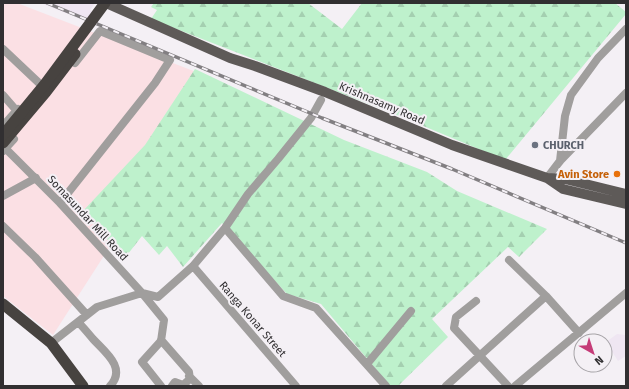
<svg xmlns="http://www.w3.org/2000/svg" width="629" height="389" viewBox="0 0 629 389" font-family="'Fira Sans',sans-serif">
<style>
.commercial{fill:#fbe0e4}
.built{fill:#efe6f2}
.forest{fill:url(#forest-firs)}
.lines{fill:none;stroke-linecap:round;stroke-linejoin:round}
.minor{stroke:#a09e9d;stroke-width:8}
.major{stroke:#5e5a58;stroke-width:10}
.highway{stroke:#474340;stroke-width:11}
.rail-casing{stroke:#827f82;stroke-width:3.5}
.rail{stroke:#f4f0f5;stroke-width:2;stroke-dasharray:6;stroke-linecap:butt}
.highway-bridge{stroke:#474340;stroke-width:11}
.worship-dot{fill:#6b7280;stroke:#f4f0f5;stroke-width:1.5}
.food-dot{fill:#e8710a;stroke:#f4f0f5;stroke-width:1.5}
.labels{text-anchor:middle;stroke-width:4;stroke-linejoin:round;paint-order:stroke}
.street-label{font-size:11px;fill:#312f31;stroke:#f4f0f5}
.worship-label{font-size:11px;font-weight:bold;fill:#5b616d;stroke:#f4f0f5;text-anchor:start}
.food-label{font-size:11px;font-weight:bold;fill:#c56008;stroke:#f4f0f5;text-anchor:end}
</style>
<defs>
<pattern id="forest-firs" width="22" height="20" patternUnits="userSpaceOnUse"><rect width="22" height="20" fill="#bef1cc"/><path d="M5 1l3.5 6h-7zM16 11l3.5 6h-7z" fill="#a4cfb0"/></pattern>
</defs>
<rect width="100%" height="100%" fill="#f4f0f5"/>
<path class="commercial" d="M3 3H17L217 80 53 335 3 296Z"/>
<path class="built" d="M40 3H95L90 10 94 14 87 21Z
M617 334 625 335 626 336V356L618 361 606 342Z"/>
<path class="forest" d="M154 3H308L342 29 362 3H615L626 12V14L505 160 397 115 151 19 157 10 151 7Z
M195 69 344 140 427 172 457 191 547 229 519 257 508 247 432 319 448 337 398 386H390L321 304 287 294 222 223 183 267 167 246 159 255 142 236 124 259 83 211 145 145Z"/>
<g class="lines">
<path class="minor" d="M3 49 39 83
M3 95 16 110
M3 126 18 109
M3 146 60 203 142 293 164 320 161 341 142 362 161 386
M3 151 14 139
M560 161 565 116 571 95 598 58 626 29
M547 178 560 161 626 93
M3 196 36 178
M60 203 155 83 170 60 100 31 75 63
M3 226 35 257 87 315
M225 228 283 296 316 308 386 386
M509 260 546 296 579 333
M193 266 296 386
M142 293 158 297 193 266 225 228 248 194 278 159 311 118 321 100
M476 301 456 317 454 328 508 386
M78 322C83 327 88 333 93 339 105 352 127 368 110 386
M161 340 189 372 190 379 183 385 175 382 172 386
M51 343 97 307 142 293
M367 364 411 311
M189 376 199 386
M446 386 546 296
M515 386 626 293"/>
<path class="major" d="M106 3 230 58 255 66 325 92 452 145 547 178 565 179 626 194
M547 178 563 189 626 204"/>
<path class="highway" d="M3 143 46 92 75 54
M3 304 51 343 83 386"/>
<g class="rail-casing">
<path id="rail" d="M47 3 322 118 452 169 626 243"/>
</g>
<use href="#rail" class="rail"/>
<path class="highway-bridge" d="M3 135 45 84 105 3"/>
</g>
<circle class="worship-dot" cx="535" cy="145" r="4"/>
<circle class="food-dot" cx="617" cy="174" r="4"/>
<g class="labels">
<g class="street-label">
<text transform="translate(382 103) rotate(23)" y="4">Krishnasamy Road</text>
<text transform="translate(88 218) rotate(47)" y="4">Somasundar Mill Road</text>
<text transform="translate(253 319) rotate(49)" y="4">Ranga Konar Street</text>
</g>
<g class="worship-label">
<text x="543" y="149">CHURCH</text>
</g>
<g class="food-label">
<text x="609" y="178">Avin Store</text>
</g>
</g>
<rect width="629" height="389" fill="none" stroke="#312f31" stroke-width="8"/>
<g transform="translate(593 353) rotate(141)"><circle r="19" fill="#f4f0f5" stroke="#a6a3a7"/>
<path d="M0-3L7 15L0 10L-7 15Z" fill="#c53c78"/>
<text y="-6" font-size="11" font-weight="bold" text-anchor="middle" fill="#312f31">N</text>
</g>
</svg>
